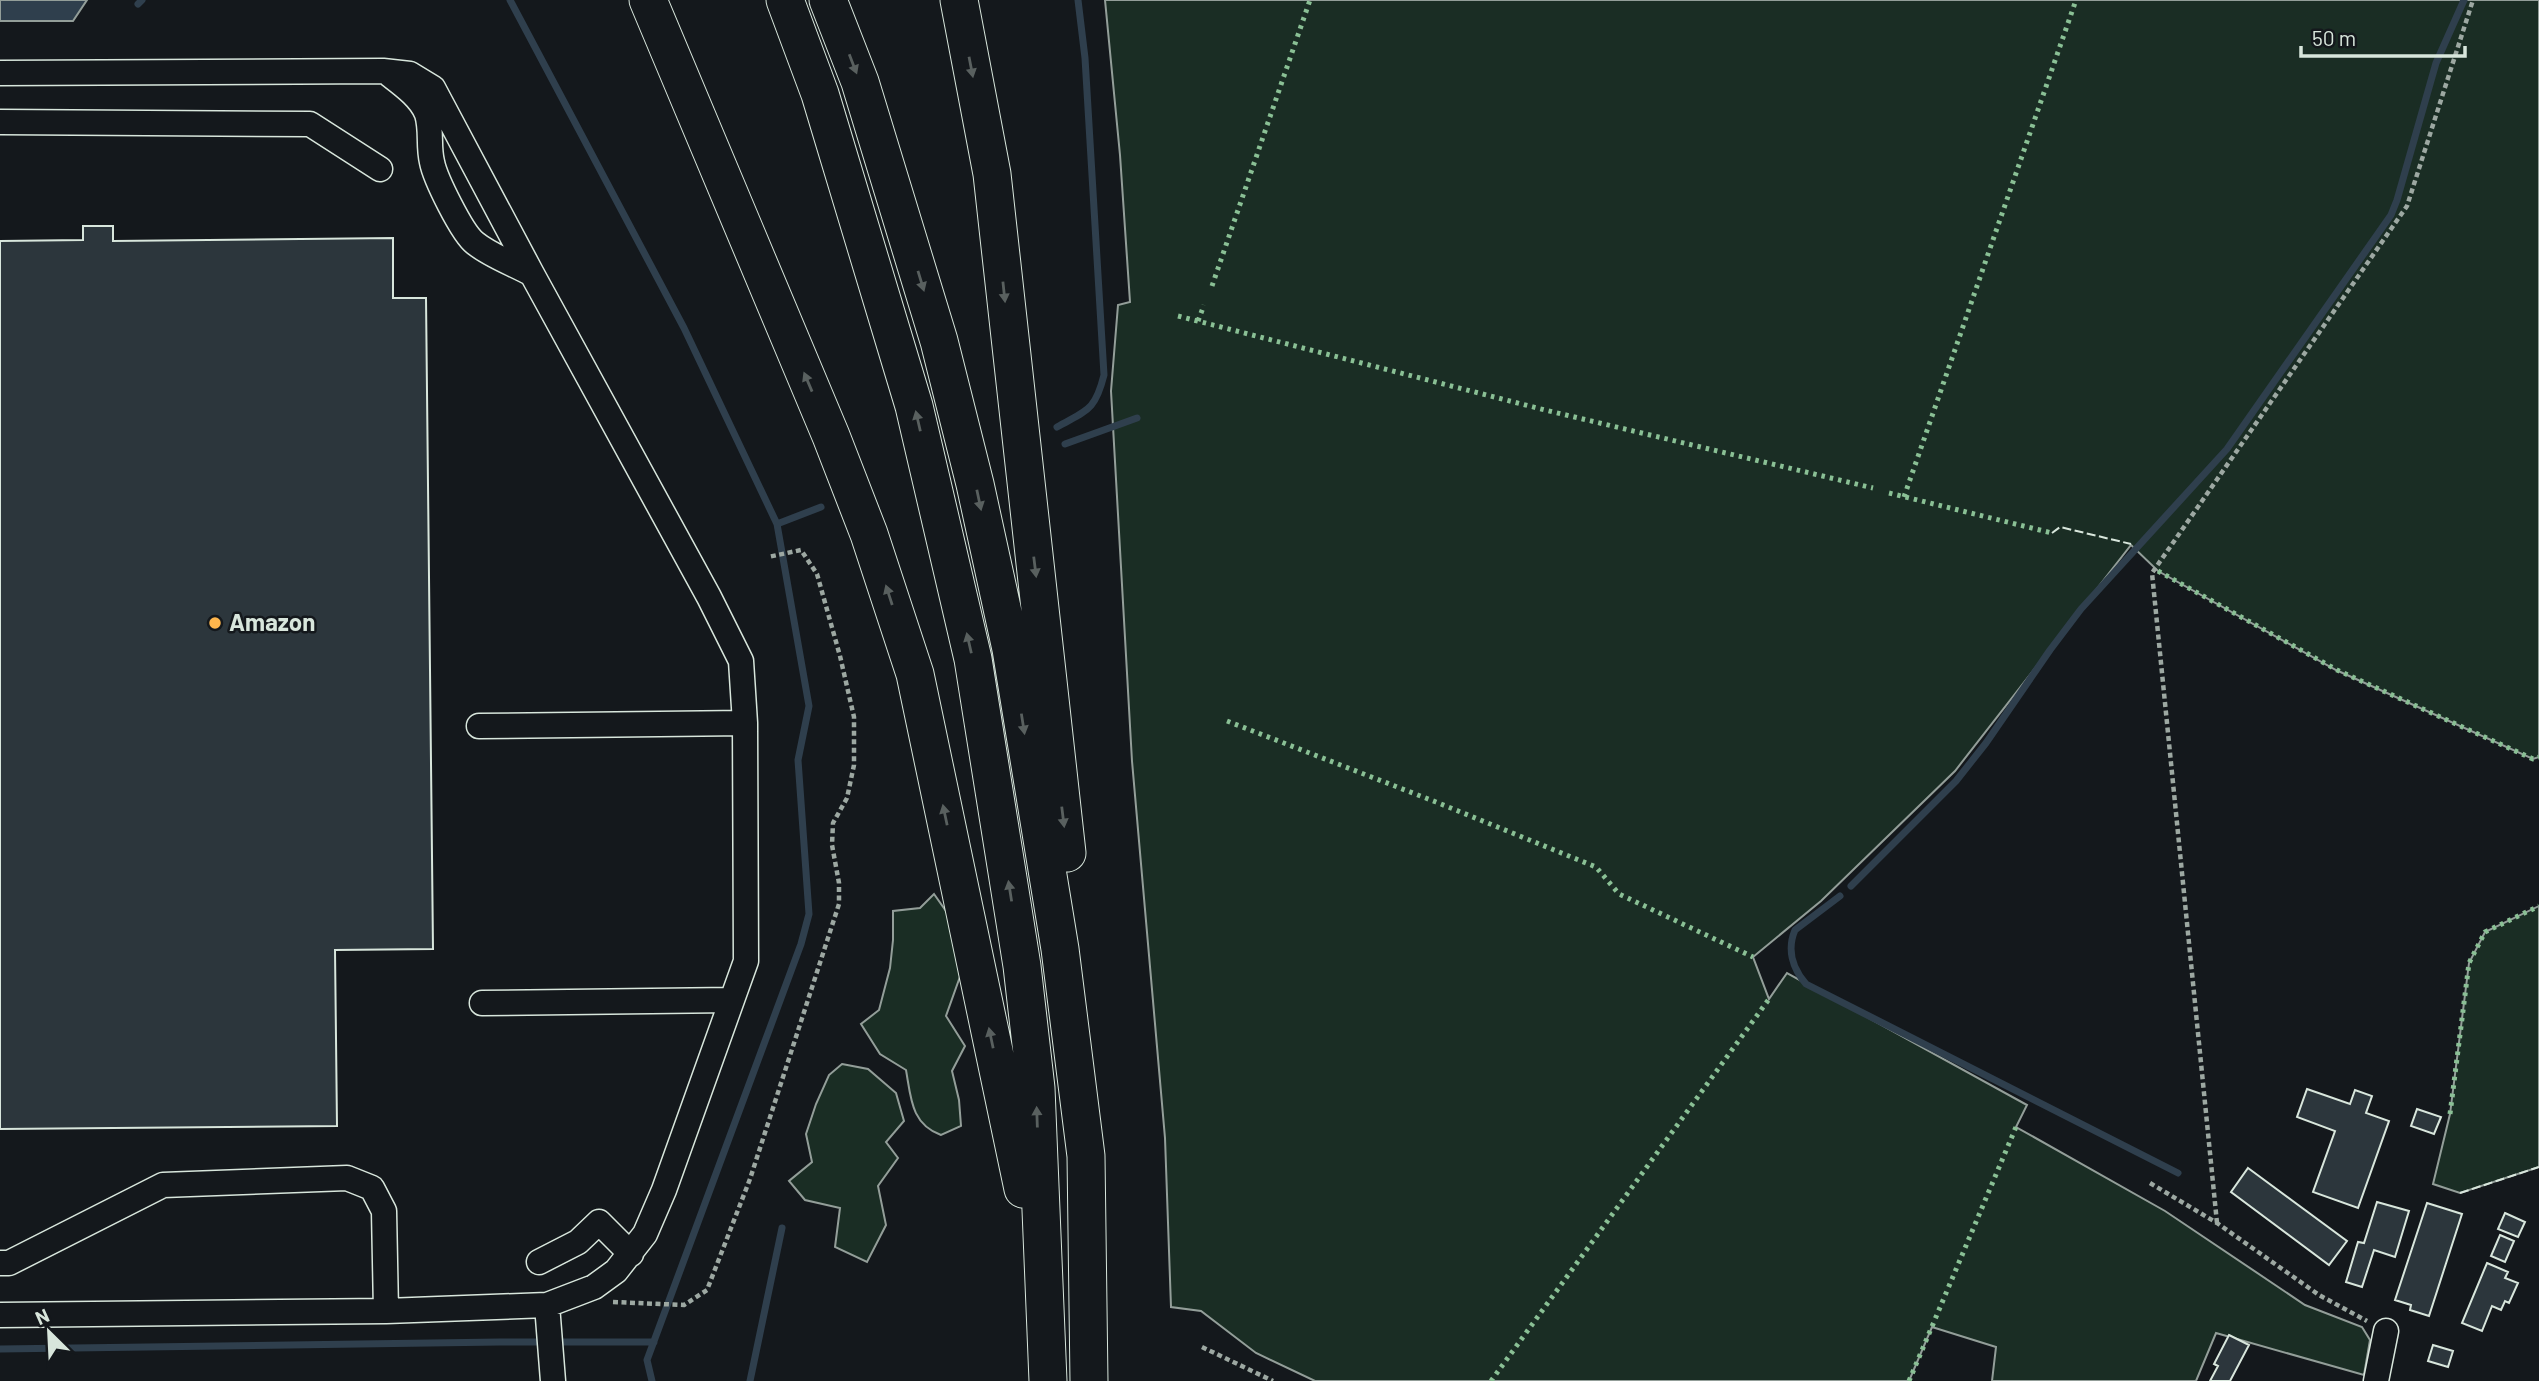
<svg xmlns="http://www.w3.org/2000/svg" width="2539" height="1381" viewBox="0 0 2539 1381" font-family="Barlow,sans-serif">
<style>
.green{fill:#1a2d24;stroke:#939e99;stroke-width:2}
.water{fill:#2f3f4d;stroke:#939e99;stroke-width:2}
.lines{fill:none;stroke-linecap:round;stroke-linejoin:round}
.stream{stroke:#2f3f4d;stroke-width:7}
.building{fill:#2c363c;stroke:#d8e6dc;stroke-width:2}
.minor-casing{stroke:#d8e6dc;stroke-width:27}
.highway-casing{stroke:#d8e6dc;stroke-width:39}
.path{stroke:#9da8a2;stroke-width:4.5;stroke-dasharray:5 3.5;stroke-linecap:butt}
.minor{stroke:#14181c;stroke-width:24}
.highway{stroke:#14181c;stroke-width:37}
.hedge{stroke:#8ac095;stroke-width:5;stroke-dasharray:3.5 5;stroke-linecap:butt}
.fence{stroke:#d8e6dc;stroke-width:2;stroke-dasharray:9 3.5;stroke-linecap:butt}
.oneway{fill:#59605f}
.poi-dot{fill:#ffb74d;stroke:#14181c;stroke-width:2.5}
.labels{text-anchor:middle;stroke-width:5;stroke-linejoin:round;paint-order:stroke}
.poi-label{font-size:24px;font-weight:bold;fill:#d8e6dc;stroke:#14181c;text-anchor:start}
</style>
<rect width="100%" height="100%" fill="#14181c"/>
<path class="green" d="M1105 0H2539V757L2533 759 2336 670 2158 571 2131 545 1955 771 1821 901 1753 957 1769 999 1787 973 2027 1105 2016 1127 2165 1211 2305 1305 2362 1327 2370 1340 2364 1375 2216 1333 2196 1381H1992L1996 1347 1932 1327 1909 1381H1315L1256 1353 1201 1311 1171 1307 1165 1138 1132 761 1111 391 1118 305 1130 302 1120 155Z
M934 894 948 914 962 971 946 1016 965 1046 952 1071 959 1100 961 1126 941 1135C911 1124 911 1098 906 1070L880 1054 861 1024 879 1010 890 968 893 940V911L920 908Z
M2539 906V1167L2460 1193 2433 1184 2450 1114 2469 963 2485 932Z
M842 1064 868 1069 896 1093 904 1121 886 1142 898 1158 878 1186 886 1225 867 1262 835 1247 840 1208 805 1200 789 1181 812 1162 806 1134 816 1104 829 1075Z"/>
<path class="water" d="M0 0H87L73 21H0Z"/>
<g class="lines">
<path class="stream" d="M510 0 684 328 777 524 809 706 798 760 809 914 801 944 647 1360 652 1381
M138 4 142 0
M1057 427C1087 410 1095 411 1104 375L1085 58 1078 0
M1065 444 1137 418
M777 524 821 507
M1851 886 1956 781 1986 743 2050 650 2081 609 2227 449 2391 215 2397 200 2436 63 2464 0
M1840 896 1795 930C1787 949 1792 968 1806 984L2178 1173
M0 1349 500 1342H654
M750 1381 782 1228"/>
</g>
<path class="building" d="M83 226H113V241L393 238V298H426L433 949 335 950 337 1126 0 1129V241L83 240Z
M2307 1089 2350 1104 2355 1090 2372 1096 2366 1113 2389 1121 2358 1208 2313 1192 2335 1131 2297 1117Z
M2417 1109 2441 1117 2434 1134 2411 1126Z
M2248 1168 2347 1241 2329 1265 2231 1192Z
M2377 1202 2409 1211 2395 1257 2374 1250 2362 1287 2346 1282 2358 1242 2364 1243Z
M2427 1203 2462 1214 2429 1316 2410 1310 2411 1305 2395 1300Z
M2505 1213 2525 1222 2518 1237 2498 1229Z
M2500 1235 2514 1241 2505 1262 2491 1256Z
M2487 1263 2508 1272 2505 1278 2518 1283 2509 1303 2505 1301 2501 1310 2492 1306 2482 1331 2462 1323Z
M2229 1335 2249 1345 2230 1381H2210L2218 1366 2214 1364Z
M2433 1345 2453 1351 2448 1367 2428 1361Z"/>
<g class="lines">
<g class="minor-casing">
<path id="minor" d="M0 73 383 71 410 74 433 88 532 274 709 597 741 661 745 723 746 961 732 1000 664 1190 645 1234 616 1271 594 1287 547 1305 386 1311 0 1315
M390 75C403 85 421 98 427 114 432 130 428 146 432 162 435 178 462 233 475 243 491 256 514 264 532 274
M0 122 310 124 380 169
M479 726 745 723
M482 1003 732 1000
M539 1262 578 1242 599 1222 631 1254
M0 1263H9L163 1185 347 1178 372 1188 384 1211 386 1311
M547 1305 553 1381
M2376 1381 2386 1331"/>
</g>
<g class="highway-casing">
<path id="highway" d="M648 0 831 436 869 534 915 674 1023 1189
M785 0 820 94 914 406 973 659 1022 966 1036 1088 1048 1381
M828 0 860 82 939 341 975 484 1011 649 1060 949 1086 1156 1089 1381
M959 0 992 174 1067 853"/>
</g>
<path class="path" d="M2150 1183 2217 1223 2319 1295 2367 1321
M2217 1223 2152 573 2407 206 2473 0
M613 1302 684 1305 707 1290 750 1179 839 904V883L832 845 833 823 847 798 854 765V717L840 656 817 574 801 550 768 557
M1202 1347 1273 1381"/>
<use href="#minor" class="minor"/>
<use href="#highway" class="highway"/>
<path class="hedge" d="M1212 286 1310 0
M1178 316 1545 410 1873 488
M1198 321 1204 305
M1889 493 2052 533
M1904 497 2076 0
M2158 571 2337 670 2533 759 2539 757
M1227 721 1436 802 1596 867 1619 894 1753 957
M2450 1114 2469 963 2485 932 2539 906
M1491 1381 1769 999
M1909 1381 2016 1127"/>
<path class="fence" d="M2052 533 2060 527 2131 544
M2460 1193 2539 1167"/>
</g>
<defs><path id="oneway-solid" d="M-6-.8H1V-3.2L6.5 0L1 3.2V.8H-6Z" transform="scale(1.75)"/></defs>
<g class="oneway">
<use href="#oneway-solid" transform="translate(853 64) rotate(69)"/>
<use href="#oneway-solid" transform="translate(971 67) rotate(79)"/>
<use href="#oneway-solid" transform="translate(921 281) rotate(73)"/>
<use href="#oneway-solid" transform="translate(1004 292) rotate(84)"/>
<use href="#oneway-solid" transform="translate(808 382) rotate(-113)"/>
<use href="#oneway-solid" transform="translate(918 421) rotate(-103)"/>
<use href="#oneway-solid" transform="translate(979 500) rotate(78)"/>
<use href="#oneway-solid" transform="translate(1035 567) rotate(83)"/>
<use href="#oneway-solid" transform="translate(889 595) rotate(-108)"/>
<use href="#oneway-solid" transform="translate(969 643) rotate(-103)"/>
<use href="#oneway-solid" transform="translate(1023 724) rotate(81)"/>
<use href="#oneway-solid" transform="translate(945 815) rotate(-102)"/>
<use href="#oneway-solid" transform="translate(1063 817) rotate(83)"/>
<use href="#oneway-solid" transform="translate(1010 891) rotate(-99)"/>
<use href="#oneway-solid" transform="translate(991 1038) rotate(-102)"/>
<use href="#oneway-solid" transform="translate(1037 1117) rotate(-92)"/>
</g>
<circle class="poi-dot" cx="215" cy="623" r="7"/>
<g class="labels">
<g class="poi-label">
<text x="229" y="631">Amazon</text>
</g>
</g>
<g transform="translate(49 1332) rotate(336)" stroke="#14181c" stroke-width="5" paint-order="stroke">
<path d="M0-5L12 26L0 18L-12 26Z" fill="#d8e6dc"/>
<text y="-10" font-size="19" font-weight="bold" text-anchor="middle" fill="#d8e6dc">N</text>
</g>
<path d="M2301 46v10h164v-10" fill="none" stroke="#d8e6dc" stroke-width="3.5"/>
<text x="2312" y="46" font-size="21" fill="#d8e6dc" stroke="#14181c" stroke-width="5" paint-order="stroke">50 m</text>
</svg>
